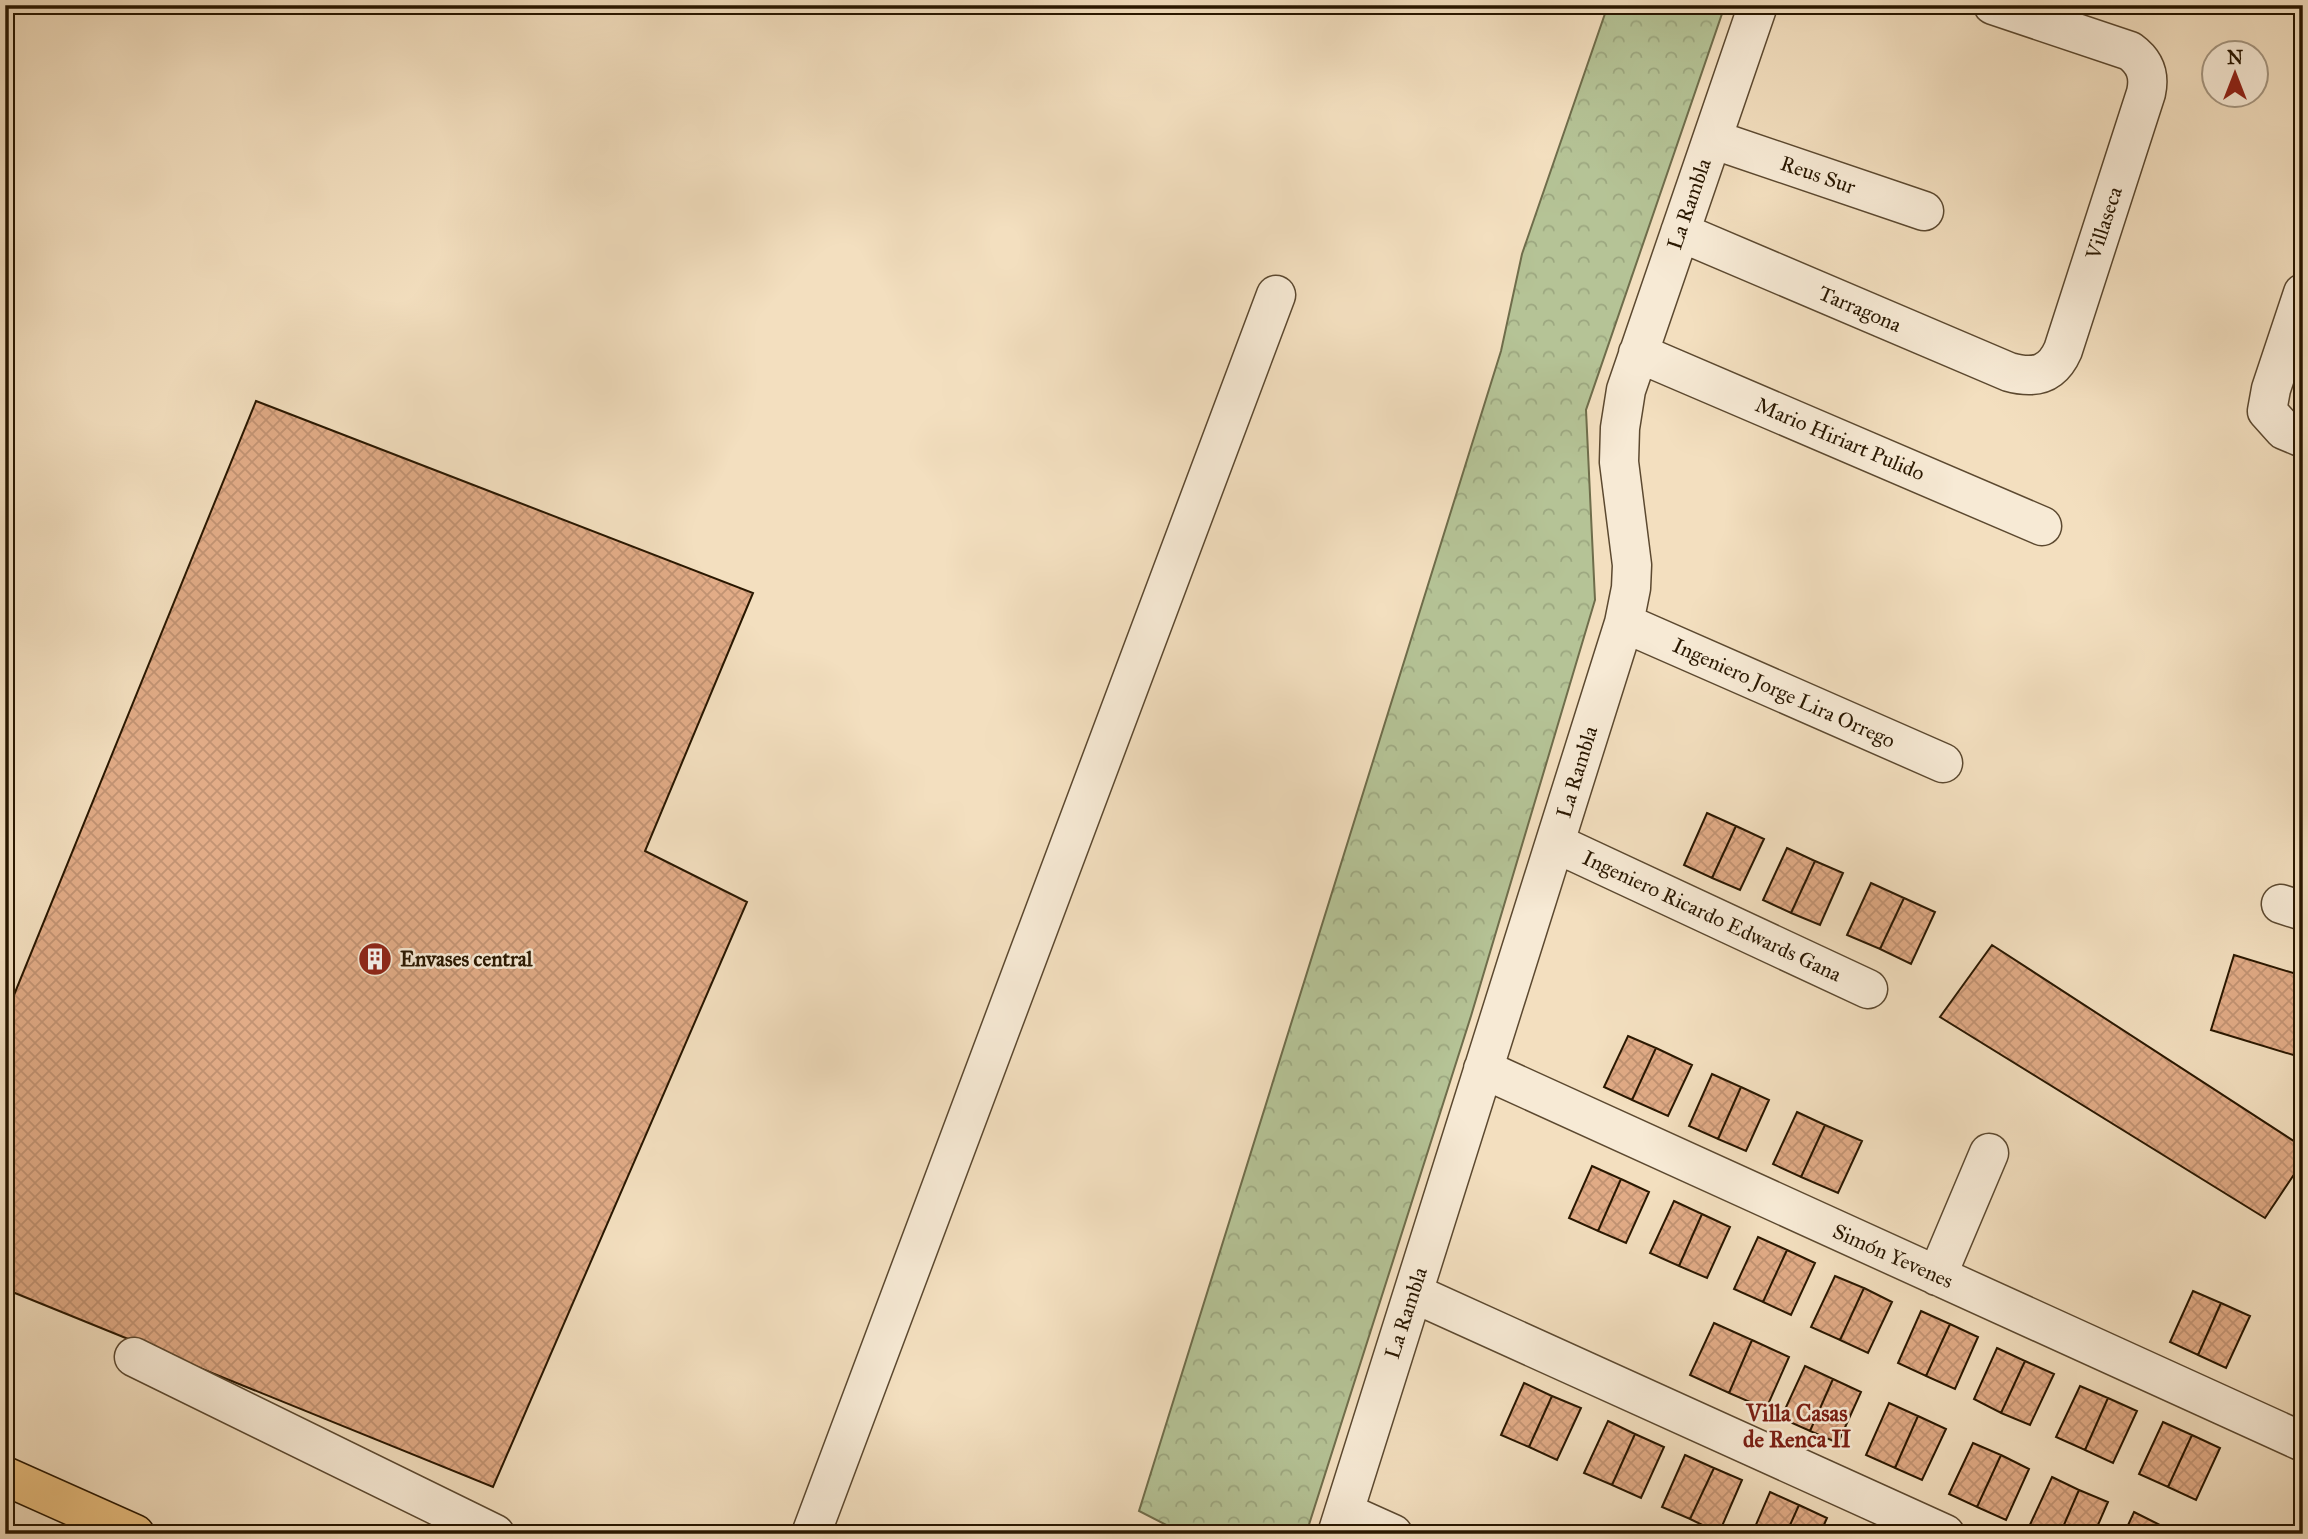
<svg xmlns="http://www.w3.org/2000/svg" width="2308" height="1539" viewBox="0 0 2308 1539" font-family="'IM FELL Great Primer',serif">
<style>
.park{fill:url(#park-crowns);stroke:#6f6d4b;stroke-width:2}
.building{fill:url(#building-cross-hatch);stroke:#291700;stroke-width:2}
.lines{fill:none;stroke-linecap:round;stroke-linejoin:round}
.minor-casing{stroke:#5c4930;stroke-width:41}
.major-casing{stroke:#291700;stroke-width:41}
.minor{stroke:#f7ead5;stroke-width:38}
.major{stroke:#eac080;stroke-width:38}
.labels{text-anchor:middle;stroke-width:5;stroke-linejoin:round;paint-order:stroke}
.street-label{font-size:21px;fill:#291700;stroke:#f7ead5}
.poi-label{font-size:21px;font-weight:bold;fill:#291700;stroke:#f7ead5;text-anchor:start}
.neighbourhood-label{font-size:23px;font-weight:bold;fill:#7a1f14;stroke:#f7ead5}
</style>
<defs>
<pattern id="park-crowns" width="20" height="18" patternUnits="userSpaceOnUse" patternTransform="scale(1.75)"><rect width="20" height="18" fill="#b5c396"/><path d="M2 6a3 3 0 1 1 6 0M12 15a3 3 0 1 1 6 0" fill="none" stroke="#9ca780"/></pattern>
<pattern id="building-cross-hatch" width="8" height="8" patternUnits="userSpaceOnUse" patternTransform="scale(1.75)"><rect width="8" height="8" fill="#e2ac87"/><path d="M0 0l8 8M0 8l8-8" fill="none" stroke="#c29373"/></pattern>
</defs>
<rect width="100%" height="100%" fill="#f3dfbf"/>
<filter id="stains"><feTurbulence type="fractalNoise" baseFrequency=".00286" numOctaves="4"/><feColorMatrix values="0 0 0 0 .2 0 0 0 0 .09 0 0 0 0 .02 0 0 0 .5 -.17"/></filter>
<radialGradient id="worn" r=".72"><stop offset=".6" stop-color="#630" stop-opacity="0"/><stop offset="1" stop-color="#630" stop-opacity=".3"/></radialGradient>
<path class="park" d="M1608 5H1725L1586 410 1595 600 1471 1016 1306 1534H1184L1139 1511 1501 351 1522 254Z"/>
<path class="building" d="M256 401 753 593 645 851 747 902 493 1487 5 1289V1017Z
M1707 813 1736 826 1712 878 1684 865Z
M1736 826 1764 839 1740 890 1712 878Z
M1787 848 1815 861 1791 913 1763 900Z
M1815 861 1843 873 1820 925 1791 913Z
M1871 883 1904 898 1880 949 1847 935Z
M1904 898 1935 912 1911 964 1880 949Z
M1992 945 2303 1147V1161L2265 1218 1940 1017Z
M2234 955 2303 976V1058L2211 1030Z
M1628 1036 1656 1048 1632 1100 1604 1087Z
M1656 1048 1692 1065 1668 1116 1632 1100Z
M1712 1074 1741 1087 1718 1139 1689 1126Z
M1741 1087 1769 1100 1746 1151 1718 1139Z
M1797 1112 1825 1125 1801 1177 1773 1164Z
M1825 1125 1862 1141 1838 1193 1801 1177Z
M1592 1166 1621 1179 1598 1231 1569 1218Z
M1621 1179 1649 1192 1626 1243 1598 1231Z
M1674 1201 1702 1214 1679 1266 1650 1253Z
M1702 1214 1730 1227 1707 1278 1679 1266Z
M1758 1237 1787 1250 1763 1302 1734 1289Z
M1787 1250 1815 1263 1791 1315 1763 1302Z
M1835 1276 1864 1288 1840 1340 1811 1327Z
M1864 1288 1892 1302 1868 1353 1840 1340Z
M2193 1291 2221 1303 2198 1355 2170 1342Z
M2221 1303 2250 1316 2226 1368 2198 1355Z
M1921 1311 1950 1324 1926 1376 1898 1363Z
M1714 1323 1752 1340 1729 1393 1690 1375Z
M1950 1324 1978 1337 1955 1389 1926 1376Z
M1752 1340 1789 1357 1766 1409 1729 1393Z
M1997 1348 2025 1361 2001 1413 1974 1399Z
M2025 1361 2054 1374 2030 1425 2001 1413Z
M1805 1366 1833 1379 1810 1431 1781 1418Z
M1833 1379 1861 1392 1838 1443 1810 1431Z
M1524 1383 1552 1396 1529 1447 1501 1435Z
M2080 1386 2108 1398 2085 1450 2056 1437Z
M1552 1396 1581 1408 1557 1460 1529 1447Z
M2108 1398 2137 1411 2113 1463 2085 1450Z
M1889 1403 1918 1416 1895 1468 1866 1455Z
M1918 1416 1946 1429 1922 1480 1895 1468Z
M1608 1421 1635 1434 1612 1485 1584 1473Z
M2163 1422 2192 1435 2168 1487 2139 1474Z
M1635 1434 1664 1447 1641 1498 1612 1485Z
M2192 1435 2220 1448 2196 1500 2168 1487Z
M1973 1443 2001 1455 1977 1507 1949 1494Z
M1685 1455 1714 1468 1690 1519 1662 1507Z
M2001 1455 2029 1469 2006 1520 1977 1507Z
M1714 1468 1742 1480 1719 1533 1690 1519Z
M2052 1477 2079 1490 2060 1534H2039L2028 1529Z
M2079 1490 2108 1502 2094 1534H2060Z
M1770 1492 1799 1505 1786 1534H1752Z
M1799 1505 1827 1518 1820 1534H1786Z
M2134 1512 2162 1526 2159 1534H2124Z"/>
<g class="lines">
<g class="minor-casing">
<path id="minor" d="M1712 139 1924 211
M1680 232 2009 372C2034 379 2052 375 2063 350L2146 93C2150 75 2145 62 2130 51L1993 5
M2303 293 2271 389 2267 411 2284 430 2303 438
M1638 353 2042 526
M1624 623 1943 763
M1555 843 1868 989
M2281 904 2303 911
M1483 1069 2303 1442
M1937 1276 1989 1153
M1413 1293 1945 1534
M134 1357 495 1534
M1344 1512 1393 1534
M811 1534 1276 295
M1337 1534 1624 623 1631 588 1632 565 1619 462 1620 428 1626 390 1758 5"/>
</g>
<g class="major-casing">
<path id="major" d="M5 1476 135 1534"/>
</g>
<use href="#minor" class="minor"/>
<use href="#major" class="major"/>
</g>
<defs>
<g id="building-disc" transform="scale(1.75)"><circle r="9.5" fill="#8f2418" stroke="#f7ead5"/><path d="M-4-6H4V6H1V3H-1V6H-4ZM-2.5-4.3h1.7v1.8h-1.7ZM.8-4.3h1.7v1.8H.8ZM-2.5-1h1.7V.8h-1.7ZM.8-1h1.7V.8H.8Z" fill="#fff"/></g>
</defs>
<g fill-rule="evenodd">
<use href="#building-disc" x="375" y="959"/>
</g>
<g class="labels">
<g class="street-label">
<text transform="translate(1818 175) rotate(19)" y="7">Reus Sur</text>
<text transform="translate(1689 204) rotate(-71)" y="7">La Rambla</text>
<text transform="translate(2104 223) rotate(-72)" y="7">Villaseca</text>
<text transform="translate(1860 309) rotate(23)" y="7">Tarragona</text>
<text transform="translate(1840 439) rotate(23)" y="7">Mario Hiriart Pulido</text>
<text transform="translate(1784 693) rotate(24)" y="7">Ingeniero Jorge Lira Orrego</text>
<text transform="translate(1577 772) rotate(-73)" y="7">La Rambla</text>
<text transform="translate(1712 916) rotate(25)" y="7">Ingeniero Ricardo Edwards Gana</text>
<text transform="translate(1893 1256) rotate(24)" y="7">Simón Yevenes</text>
<text transform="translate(1406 1313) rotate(-72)" y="7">La Rambla</text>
</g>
<g class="poi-label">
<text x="400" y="966">Envases central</text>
</g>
<g class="neighbourhood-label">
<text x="1797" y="1421">Villa Casas<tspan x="1797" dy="26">de Renca II</tspan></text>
</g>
</g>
<rect width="2308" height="1539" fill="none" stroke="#f3dfbf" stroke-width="28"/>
<rect x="7" y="7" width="2294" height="1525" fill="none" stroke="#291700" stroke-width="3.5"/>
<rect x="14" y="14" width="2280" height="1511" fill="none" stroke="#291700" stroke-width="2"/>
<g transform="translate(2235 74)"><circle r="33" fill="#f7ead5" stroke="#a59680" stroke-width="2"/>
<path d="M0-5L12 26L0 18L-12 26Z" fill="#8f2418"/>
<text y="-10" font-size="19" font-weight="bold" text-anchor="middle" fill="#291700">N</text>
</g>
<rect width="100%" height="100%" filter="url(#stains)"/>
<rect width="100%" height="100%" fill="url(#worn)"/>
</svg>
